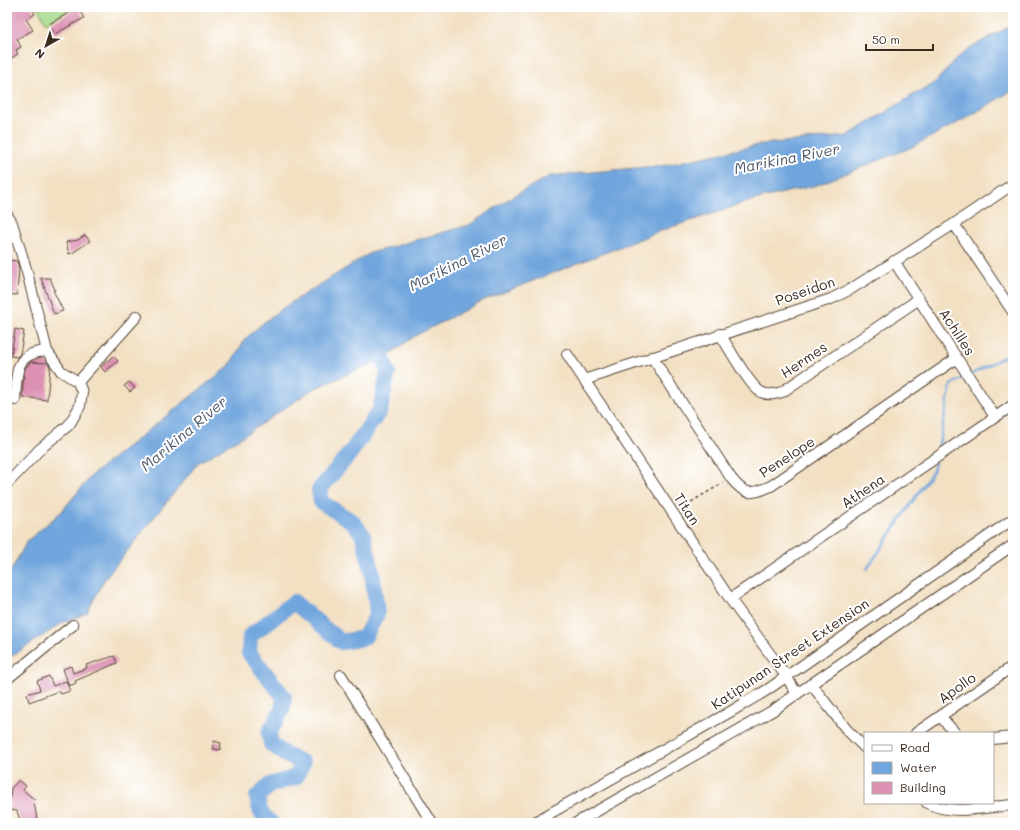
<svg xmlns="http://www.w3.org/2000/svg" width="1020" height="830" viewBox="0 0 1020 830" font-family="Mali,sans-serif">
<style>
.green{fill:#a5da8b;stroke:#708254}
.water{fill:#70a5dd;stroke:#56687e}
.lines{fill:none;stroke-linecap:round;stroke-linejoin:round}
.stream{stroke:#70a5dd;stroke-width:2.5}
.river{stroke:#70a5dd;stroke-width:16}
.building{fill:#dc91b3}
.minor-casing{stroke:#564537;stroke-width:12}
.path{stroke:#564537;stroke-width:1.5;stroke-dasharray:3 3;stroke-linecap:butt}
.minor{stroke:#fff;stroke-width:10}
.labels{text-anchor:middle;stroke-width:4;stroke-linejoin:round;paint-order:stroke}
.street-label{font-size:14px;fill:#3b2a1e;stroke:#fff}
.water-label{font-size:15px;font-style:italic;fill:#505b6a;stroke:#fff}
</style>
<rect width="100%" height="100%" fill="#fff"/>
<filter id="ink" filterUnits="userSpaceOnUse"><feTurbulence type="fractalNoise" baseFrequency=".025" numOctaves="2"/><feDisplacementMap in="SourceGraphic" scale="8" xChannelSelector="R" yChannelSelector="G"/><feConvolveMatrix kernelMatrix="1 2 1 2 8 2 1 2 1" color-interpolation-filters="sRGB"/></filter>
<filter id="wash" filterUnits="userSpaceOnUse"><feTurbulence type="fractalNoise" baseFrequency=".012" numOctaves="4" result="noise"/><feDisplacementMap in="SourceGraphic" scale="16" xChannelSelector="R" yChannelSelector="G"/><feGaussianBlur stdDeviation="0.9" result="paint"/><feColorMatrix in="noise" values="0 0 0 0 0 0 0 0 0 0 0 0 0 0 0 0 0 1.4 0 .05"/><feComposite in="paint" operator="in"/></filter>
<g filter="url(#wash)">
<rect width="100%" height="100%" fill="#f2e0c3"/>
<path class="green" d="M37 7H75L46 23Z"/>
<path class="water" d="M1013 24V90L965 119 910 148 817 185 754 200 663 230 484 300 415 336 383 359 313 389 248 433 198 463 104 580 87 613 64 622 7 659V578L27 541 61 512 92 475 229 366 245 339 263 323 281 309 370 253 469 225 513 196 550 176 667 165 762 144 847 136 918 92C938 86 946 66 962 54 978 42 997 34 1013 24Z"/>
<g class="lines">
<path class="stream" d="M970 375 1013 352
M937 454 951 385 965 377
M867 569 933 471 935 463"/>
<path class="river" d="M272 823C261 818 259 808 257 797L270 785 296 777 303 763 286 755 271 744 269 733 282 710 284 697 249 653 250 636 294 602 341 642 364 638 377 614 372 571 363 535 353 522 321 502 319 490 351 452 380 410 388 372 383 359 367 344"/>
</g>
<g id="blocks">
<path class="building" d="M7 7H31L35 14 26 19 33 30 17 39 21 47 16 50 18 54 10 59 7 53Z
M78 8 84 18 55 34 49 24Z
M85 235 90 241 74 252 69 254 66 242 78 240Z
M7 260 17 261 19 269 17 295 7 294Z
M41 278H50L55 290H53L63 311 54 314Z
M15 329 24 331 20 354 17 357 11 356Z
M113 356 118 361 105 372 101 367Z
M31 362 48 363 50 367 47 400 22 397 24 374 25 368Z
M129 382 135 388 130 392 124 386Z
M114 656 117 663 75 681 76 683 69 686 63 669 71 666 73 673 87 668 86 665Z
M49 676 53 686 66 681 70 691 61 694 59 691 29 702 27 694 40 690 37 681Z
M214 741 221 743 220 750 213 749Z
M19 780 26 786 23 790 36 801 34 803 38 823H30V820L21 823 17 811 9 810 11 788Z"/>
</g>
</g>
<g filter="url(#ink)">
<use href="#blocks" fill-opacity="0" stroke="#564537" stroke-width="1"/>
<g class="lines">
<g class="minor-casing">
<path id="minor" d="M7 215 12 223 27 272 47 351 61 371 78 382 82 392 80 406 69 425 40 449 7 484
M954 224 1013 312
M894 261 995 417
M720 334C728 346 750 387 761 392 768 396 775 394 782 392L919 299
M567 354 730 599 786 676 797 694
M652 357 731 478C745 496 751 495 771 486L957 358
M584 380 831 299 851 289 954 224 1013 184
M78 382 137 316
M15 400C17 372 14 353 47 351
M730 599 1013 405
M341 675 432 823
M7 679 73 625
M811 684 847 730 865 748
M941 717 955 733
M916 733 1013 666
M993 739 1013 737
M927 803C952 816 986 807 1013 805
M533 823 730 712 767 690 1013 519
M576 823 772 711 1013 545"/>
</g>
<path class="path" d="M681 508 723 483"/>
<use href="#minor" class="minor"/>
</g>
</g>
<g class="labels">
<g class="street-label">
<text transform="translate(805 291) rotate(-19)" y="5">Poseidon</text>
<text transform="translate(957 332) rotate(57)" y="5">Achilles</text>
<text transform="translate(804 360) rotate(-34)" y="5">Hermes</text>
<text transform="translate(787 457) rotate(-33)" y="5">Penelope</text>
<text transform="translate(863 491) rotate(-34)" y="5">Athena</text>
<text transform="translate(687 509) rotate(57)" y="5">Titan</text>
<text transform="translate(790 654) rotate(-34)" y="5">Katipunan Street Extension</text>
<text transform="translate(957 688) rotate(-35)" y="5">Apollo</text>
</g>
<g class="water-label">
<text transform="translate(787 159) rotate(-11)" y="5">Marikina River</text>
<text transform="translate(458 263) rotate(-27)" y="5">Marikina River</text>
<text transform="translate(184 434) rotate(-40)" y="5">Marikina River</text>
</g>
</g>
<rect width="1020" height="830" fill="none" stroke="#fff" stroke-width="24"/>
<rect x="864" y="732" width="130" height="72" fill="#ffffff" stroke="#b1aaa5"/>
<rect x="872" y="745" width="20" height="6" fill="#ffffff" stroke="#b1aaa5"/>
<text x="900" y="752" font-size="12" fill="#3b2a1e">Road</text>
<rect x="872" y="762" width="20" height="12" fill="#70a5dd" stroke="#b1aaa5"/>
<text x="900" y="772" font-size="12" fill="#3b2a1e">Water</text>
<rect x="872" y="782" width="20" height="12" fill="#dc91b3" stroke="#b1aaa5"/>
<text x="900" y="792" font-size="12" fill="#3b2a1e">Building</text>
<g transform="translate(46 46) rotate(219)" stroke="#ffffff" stroke-width="3" paint-order="stroke">
<path d="M0-3L7 15L0 10L-7 15Z" fill="#3b2a1e"/>
<text y="-6" font-size="11" font-weight="bold" text-anchor="middle" fill="#3b2a1e">N</text>
</g>
<path d="M866 44v6h67v-6" fill="none" stroke="#3b2a1e" stroke-width="2"/>
<text x="872" y="44" font-size="12" fill="#3b2a1e" stroke="#ffffff" stroke-width="3" paint-order="stroke">50 m</text>
</svg>
